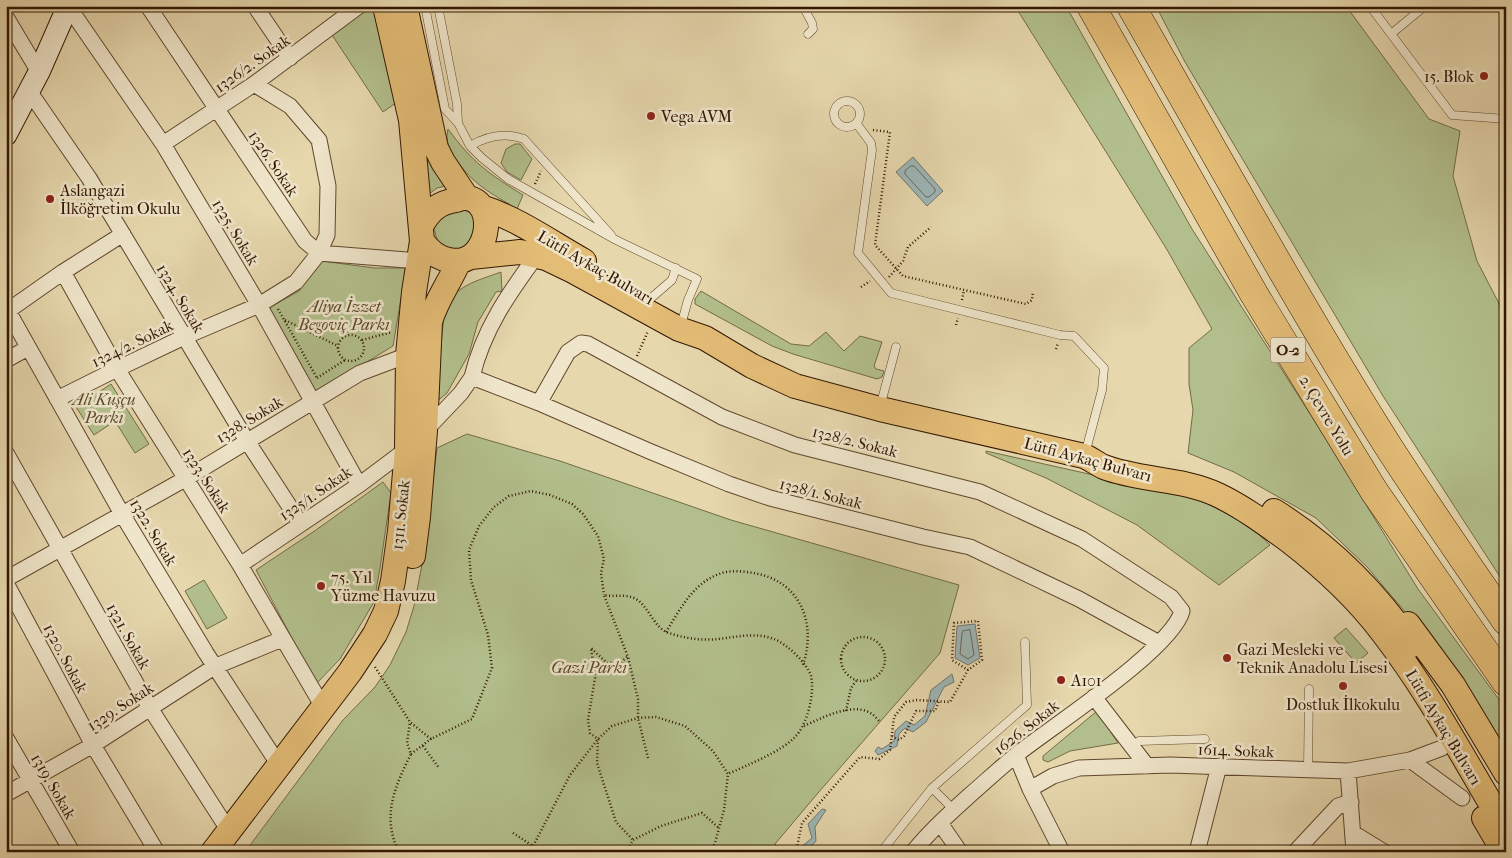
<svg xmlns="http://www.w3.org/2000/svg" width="1512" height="858" viewBox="0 0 1512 858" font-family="'IM FELL French Canon',serif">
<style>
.green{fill:#b2bf8c;stroke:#726b46}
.water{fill:#9db6b7;stroke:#73766e}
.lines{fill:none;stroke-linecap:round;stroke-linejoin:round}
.shore{stroke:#68665c;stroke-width:1}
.lane-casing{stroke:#60472c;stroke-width:9}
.street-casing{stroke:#60472c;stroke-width:17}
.secondary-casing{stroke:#331701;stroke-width:23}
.primary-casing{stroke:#331701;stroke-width:26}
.highway-casing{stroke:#331701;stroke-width:29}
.path{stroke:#331701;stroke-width:2.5;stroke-dasharray:1 2.5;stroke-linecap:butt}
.lane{stroke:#efe5ca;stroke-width:8}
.street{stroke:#efe5ca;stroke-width:15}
.secondary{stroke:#efe5ca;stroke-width:21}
.primary{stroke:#e3bc76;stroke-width:24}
.highway{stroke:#e3bc76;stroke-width:28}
.poi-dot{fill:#8f2418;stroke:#efe5ca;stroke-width:2}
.labels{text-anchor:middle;stroke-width:5;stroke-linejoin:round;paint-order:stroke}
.shield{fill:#efe5ca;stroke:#6b553d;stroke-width:1}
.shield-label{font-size:15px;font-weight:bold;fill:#331701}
.street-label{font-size:16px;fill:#331701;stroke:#efe5ca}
.poi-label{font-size:16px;fill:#331701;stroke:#efe5ca;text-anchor:start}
.park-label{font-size:16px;font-style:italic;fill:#59492b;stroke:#efe5ca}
</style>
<rect width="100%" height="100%" fill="#e6d7ad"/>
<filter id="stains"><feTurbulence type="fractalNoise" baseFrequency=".004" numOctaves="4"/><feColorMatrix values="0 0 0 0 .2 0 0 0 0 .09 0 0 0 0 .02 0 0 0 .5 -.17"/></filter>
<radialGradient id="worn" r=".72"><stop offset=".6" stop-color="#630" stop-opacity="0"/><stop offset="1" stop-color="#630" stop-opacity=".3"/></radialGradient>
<path class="green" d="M371 6H374L400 100 383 112 332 35Z
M1015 6H1066L1192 229 1312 417 1418 589 1506 709V760L1434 646 1367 567 1316 518 1234 472 1188 453 1193 410 1189 384V348L1212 329 1166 248Z
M1156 6H1346L1429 119 1460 131 1453 176 1477 261 1506 317V586L1383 396 1185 62Z
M448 129C472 162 489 174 523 195L517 209C491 193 473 185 455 158 449 149 445 140 448 129Z
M418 140 450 185 437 188 425 197Z
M515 144H520L532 159 521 180 507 172 501 163 506 149Z
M452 208C478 211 476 217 475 241L458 251C447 248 437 245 435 232 434 229 434 224 436 221 440 216 447 212 452 208Z
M321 261 375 268H406L393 346 314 394 267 309 299 291Z
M501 272 502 291 496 292 478 322 469 354 447 393 435 403 445 305C458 285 479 280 501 272Z
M701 291 791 344 809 346 826 332 844 351 860 336 882 342 874 366 876 369 884 371 882 377 877 379 793 354 772 346 695 304V299Z
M111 384 149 444 135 453 115 421 94 435 76 407Z
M467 434 560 461 731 520 959 585 940 653 818 793 775 844 779 852H245L343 720 375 687 390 665 406 632 414 606 424 554 437 448Z
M986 451 1183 495 1208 504 1250 526 1270 545 1219 585 1137 525 1046 478 986 453Z
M383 482 391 493 380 568 374 602 340 659 316 684 256 570 316 530Z
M204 580 227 618 207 629 185 591Z
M1346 628 1368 653 1356 663 1334 638Z
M1097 711 1118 743 1070 751 1048 762 1043 760V756Z"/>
<path class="water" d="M913 157 943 191 927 206 896 172Z
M975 624 980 658 968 665 955 658 957 626Z
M952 674 954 682 944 687 926 722 913 732 905 728 899 734 897 746 878 755 875 751 878 747 882 749 894 741 895 731 906 721 914 725 925 716 931 690Z
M822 809 826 810 815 827 816 841 806 852H801L800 848 812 838 808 824Z"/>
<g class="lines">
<path class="shore" d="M911 166H914L935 189V192L929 197H926L905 174V171Z
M970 630 974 655 968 659 960 654 962 633 963 631Z"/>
<g class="lane-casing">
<path id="lane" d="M425 6 445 109 458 123 470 146 482 158 508 179 616 240 697 279 688 300 683 318
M438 6 457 104 458 123
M803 6 812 23 813 29 808 34
M1370 6 1452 115 1506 119
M1391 34 1425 6
M834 114a13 13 0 1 1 26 0a13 13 0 1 1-26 0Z
M856 123 871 143 872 150 858 253 891 293 1060 335 1074 336 1104 368 1102 390 1085 454
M470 146C487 136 505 132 524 139L611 235
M650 299 672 280 676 268
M880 407 896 347
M1132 746 1139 741 1205 739
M1308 769 1309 689
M932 788 954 810
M881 852 932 788 1027 705 1025 642"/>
</g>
<g class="street-casing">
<path id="street" d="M68 6 163 144 259 305 359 485
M148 6 305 241 319 253 419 261
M255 6 290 58
M6 17 39 72
M29 91 89 178 247 441 301 524
M163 144 254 84 359 6
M537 255C509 293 483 330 472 377L539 403 649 451 729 484 770 498 923 537 970 547 1079 599 1159 643
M63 272 117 369 240 565 323 707
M8 311 122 514 206 653 279 765
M6 312 63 272 123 234
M6 360 28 348
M57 399 117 369 184 337 259 305 296 282 319 253 327 235 328 186 319 140 290 106 254 84
M539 403 568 352 581 343 588 344 722 417 795 445 980 492 1082 539 1171 597 1182 611C1172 649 1051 727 1016 755 1000 768 985 782 970 795 950 813 930 831 913 852
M425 431 461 393 472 377
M6 453 150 708 229 831
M240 565 359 485 407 449
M6 579 185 479 360 373 408 355
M6 583 93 745 157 852
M1094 697 1147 766
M6 738 72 852
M1016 755 1030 789 1062 852
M1410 760 1462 798
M1348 771 1354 852
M1030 789 1053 776 1079 768 1170 765 1348 771 1410 760 1442 748
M6 794 93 745 214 667 282 639
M940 823 960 852
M1353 833 1384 852
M1197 852 1219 766
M1295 852 1338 806 1351 802"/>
</g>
<g class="secondary-casing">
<path id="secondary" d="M6 135 39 72 68 6"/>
</g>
<g class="primary-casing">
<path id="primary" d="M405 6 436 148 443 162 467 198
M481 207C519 219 550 242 584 261
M421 226C430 210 438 203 456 200 459 199 464 197 467 198 499 202 489 269 449 260 437 258 429 251 422 241
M471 257 520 252 546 258 573 271 679 329 705 338 752 366 795 386 880 409 1084 456C1091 459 1097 464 1104 467 1141 481 1182 478 1218 495 1243 507 1266 524 1288 540 1323 567 1356 597 1383 633 1430 694 1466 763 1506 829
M1274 511C1330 546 1375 591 1412 645
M413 556 418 517 425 431 430 322C436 300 450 282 459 261
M1408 624 1453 685 1506 773
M1484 818 1504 852
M213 852 350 672 375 634 386 611 393 581 400 531 407 449 408 355 414 292 422 241 411 120 385 6"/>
</g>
<g class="highway-casing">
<path id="highway" d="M1091 6 1254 294 1316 396 1374 491 1506 682
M1131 6C1216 154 1297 302 1388 446 1426 505 1466 563 1506 621"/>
</g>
<path class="path" d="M873 130 890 132 875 245 903 276 1026 304 1032 300 1033 292
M535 184 541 171
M889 277 903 261 908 247 931 227
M861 287 870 281
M962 300 964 290
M278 309 317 378
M285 320 338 346
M956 325 958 318
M338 348a13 13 0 1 1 26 0a13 13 0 1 1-26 0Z
M362 340 392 332
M1056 349 1058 343
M637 356 648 331
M317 378 345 360
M666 632C680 610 692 584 719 574 729 570 743 571 753 573 800 580 817 623 803 665
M841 659a22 22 0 1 1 44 0a22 22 0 1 1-44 0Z
M627 657 621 662 607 663 591 648 595 678 588 720 590 733 598 739 597 763 616 822 633 840
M375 667 410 722 431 739 472 719 492 668 488 635 471 580 469 550 479 526 494 507 509 496 531 491 550 495 572 504 583 514 598 536 604 559 601 573 604 595
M846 711 851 688 856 681
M804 726C822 718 853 701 872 714 875 716 878 720 880 722
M892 736 899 740 904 736 916 711H935L939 701
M423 746 439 768
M411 754 432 738
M648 758 638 718V699L628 657 604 595C614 597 625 594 634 598 649 605 653 628 669 633 683 638 702 641 718 639 737 637 755 632 774 639 787 644 807 663 811 676 815 694 807 725 795 737 781 752 747 765 728 774
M513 833 533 846
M399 852C381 817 395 786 411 754L407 743 410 722
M530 852 570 775 598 739 612 726 638 718 656 717 685 726 713 751 728 774 724 810 715 843 710 852
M626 852 633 840 661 826 702 813 719 828
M796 852 802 823 860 757 879 759 890 750 894 717 906 702 917 700 950 702 968 670 982 660 978 621 954 623 952 660 968 670"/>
<use href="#lane" class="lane"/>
<use href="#street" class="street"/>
<use href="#secondary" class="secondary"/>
<use href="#primary" class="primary"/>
<use href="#highway" class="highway"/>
</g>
<g class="poi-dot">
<circle cx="1484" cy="76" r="5"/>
<circle cx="651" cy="116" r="5"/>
<circle cx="50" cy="199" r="5"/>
<circle cx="321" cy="586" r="5"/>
<circle cx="1227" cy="658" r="5"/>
<circle cx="1061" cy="680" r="5"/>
<circle cx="1343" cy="686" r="5"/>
</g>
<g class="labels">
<rect class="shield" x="1270.5" y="337.5" width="35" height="25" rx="4"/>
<g class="shield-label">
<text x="1288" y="355">O-2</text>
</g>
<g class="street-label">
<text transform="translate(252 63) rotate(-35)" y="6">1326/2. Sokak</text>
<text transform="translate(274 163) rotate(56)" y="6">1326. Sokak</text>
<text transform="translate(236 232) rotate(59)" y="6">1325. Sokak</text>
<text transform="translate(596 267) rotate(30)" y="6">Lütfi Aykaç Bulvarı</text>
<text transform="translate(181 298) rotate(59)" y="6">1324. Sokak</text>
<text transform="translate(132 343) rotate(-26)" y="6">1324/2. Sokak</text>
<text transform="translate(1327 415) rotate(59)" y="6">2. Çevre Yolu</text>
<text transform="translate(249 419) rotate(-31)" y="6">1328. Sokak</text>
<text transform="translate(855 441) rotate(14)" y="6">1328/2. Sokak</text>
<text transform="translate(1088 459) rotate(15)" y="6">Lütfi Aykaç Bulvarı</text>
<text transform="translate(207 480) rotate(57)" y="6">1323. Sokak</text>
<text transform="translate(315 493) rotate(-34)" y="6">1325/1. Sokak</text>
<text transform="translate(821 493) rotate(14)" y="6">1328/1. Sokak</text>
<text transform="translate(400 515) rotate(-84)" y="6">1311. Sokak</text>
<text transform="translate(154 532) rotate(59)" y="6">1322. Sokak</text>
<text transform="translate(129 636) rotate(61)" y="6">1321. Sokak</text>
<text transform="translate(66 658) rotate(62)" y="6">1320. Sokak</text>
<text transform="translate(120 706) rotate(-33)" y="6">1329. Sokak</text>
<text transform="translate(1026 727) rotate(-38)" y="6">1626. Sokak</text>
<text transform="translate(1444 727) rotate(59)" y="6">Lütfi Aykaç Bulvarı</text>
<text transform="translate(1236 750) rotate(2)" y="6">1614. Sokak</text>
<text transform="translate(54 786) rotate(60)" y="6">1319. Sokak</text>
</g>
<g class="poi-label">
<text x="1474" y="82" text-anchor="end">15. Blok</text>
<text x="661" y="122">Vega AVM</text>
<text x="60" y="196">Aslangazi<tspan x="60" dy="18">İlköğretim Okulu</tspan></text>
<text x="331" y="583">75. Yıl<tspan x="331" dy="18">Yüzme Havuzu</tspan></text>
<text x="1237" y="655">Gazi Mesleki ve<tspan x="1237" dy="18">Teknik Anadolu Lisesi</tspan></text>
<text x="1071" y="686">A101</text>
<text x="1343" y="710" text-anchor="middle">Dostluk İlkokulu</text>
</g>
<g class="park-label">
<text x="344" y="312">Aliya İzzet<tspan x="344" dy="18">Begoviç Parkı</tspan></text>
<text x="104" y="405">Ali Kuşçu<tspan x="104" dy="18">Parkı</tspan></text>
<text x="589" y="673">Gazi Parkı</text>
</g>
</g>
<rect width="1512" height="858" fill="none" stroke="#e6d7ad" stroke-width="25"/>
<rect x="8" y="8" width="1497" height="843" fill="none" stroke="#331701" stroke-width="2.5"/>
<rect x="12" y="12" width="1487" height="833" fill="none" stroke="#331701"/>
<rect width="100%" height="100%" filter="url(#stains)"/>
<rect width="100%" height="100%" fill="url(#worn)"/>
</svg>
